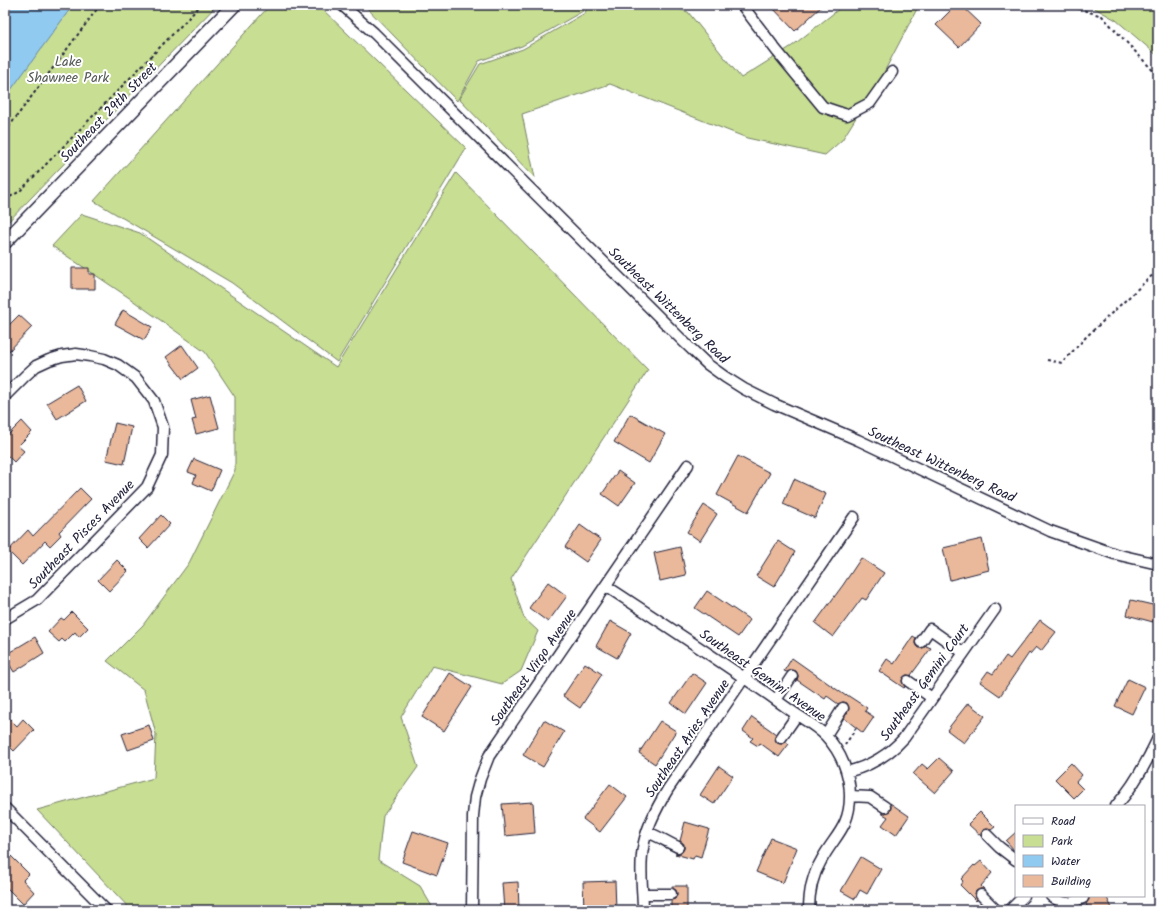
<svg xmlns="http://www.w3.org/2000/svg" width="1163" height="915" viewBox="0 0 1163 915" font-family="Kalam,sans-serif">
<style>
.green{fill:#c8de93;stroke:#758067}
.water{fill:#91caf0;stroke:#6587a8}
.building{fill:#eab99b;stroke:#22223b}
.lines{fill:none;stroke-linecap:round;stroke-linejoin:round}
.minor-casing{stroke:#22223b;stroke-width:13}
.major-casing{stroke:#22223b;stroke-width:16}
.path{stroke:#22223b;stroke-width:2;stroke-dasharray:3 3;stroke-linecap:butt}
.minor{stroke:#fff;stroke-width:10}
.major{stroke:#fff;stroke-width:13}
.labels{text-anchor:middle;stroke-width:4;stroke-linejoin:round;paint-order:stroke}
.park-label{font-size:14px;fill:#545a55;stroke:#fff}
.street-label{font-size:14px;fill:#22223b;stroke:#fff}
</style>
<rect width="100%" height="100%" fill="#fff"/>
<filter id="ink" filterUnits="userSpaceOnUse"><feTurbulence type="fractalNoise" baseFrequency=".025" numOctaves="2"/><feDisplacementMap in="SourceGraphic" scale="8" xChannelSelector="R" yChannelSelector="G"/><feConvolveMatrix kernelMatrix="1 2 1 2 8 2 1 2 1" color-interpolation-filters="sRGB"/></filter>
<g filter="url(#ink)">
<path class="green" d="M5 5H217L5 225Z
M270 5H318L466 148 337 362 232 283 94 201Z
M364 5H584L583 11 522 46 479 61 457 101Z
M588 5H665L688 12 741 78 792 46 844 5H919L882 76 842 140 825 155 747 138 610 84 522 114 535 178 459 99 480 64 523 49 585 13Z
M1089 5H1158V56L1116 20Z
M456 173 648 370 511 579 524 618 538 631 521 671 502 684 432 666 401 717 418 767 383 816 378 860 420 886 434 910H131L37 810 154 778 156 734 144 690 107 661 143 625 189 563 235 470V397L205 352 128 297 52 246 82 214 140 233 336 367Z"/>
<path class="water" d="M5 5H73L5 98Z"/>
<path class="building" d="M770 5H823L795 31Z
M956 5H961L981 24 959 47 936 25Z
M72 268H89V274H95V289H72Z
M123 310 152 327 144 340 115 324Z
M19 315 32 327 5 355V329Z
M182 345 198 368 183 379 166 357Z
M77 385 86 401 57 419 47 403Z
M210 395 219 428 196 434 192 420 196 419 191 400Z
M630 414 665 434 649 463 614 442Z
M22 421 32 432 18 446 24 451 14 462 5 453V438Z
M115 423 132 427 124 464 106 460Z
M738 456 770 473 748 512 717 495Z
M194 459 220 470 211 491 193 483 196 475 188 472Z
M618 471 635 483 619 506 602 494Z
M794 479 826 494 815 518 783 504Z
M80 488 91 499 59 532 61 535 50 546 45 541 22 565 8 551 28 530 33 536Z
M704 505 717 514 700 541 687 532Z
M161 515 170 524 148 548 139 539Z
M580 525 601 540 586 562 565 547Z
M982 539 989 570 950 580 943 548Z
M778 541 795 552 774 587 756 576Z
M680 547 686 575 660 581 654 553Z
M861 558 884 573 866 600 862 598 833 637 815 623 843 585Z
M117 560 128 571 109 591 98 580Z
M548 582 567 596 548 622 529 608Z
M707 591 750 620 738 637 695 608Z
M1131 600 1157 606 1153 622 1127 615Z
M72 612 88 628 79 637 75 632 65 642 62 639 59 642 48 632 61 618 64 620Z
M1040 620 1056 632 1041 651 1036 647 1030 654 1029 653 1000 696 980 682 988 671 993 674 1006 656 1010 659Z
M610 621 631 633 617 658 596 646Z
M913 636 916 638 915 644 918 648H923L926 646 931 648 911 675 912 676 906 675 903 678 902 681 905 687 904 688 879 671 887 659 894 664Z
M35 637 44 653 14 672 5 657V655Z
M792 658 846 696 847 695 867 708 865 711 874 717 863 733 844 718 849 709 847 703 843 702 838 704 827 696 825 699 797 680 798 676 796 671 792 670 787 672 784 671Z
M585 663 602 674 580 708 563 696Z
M450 673 472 687 444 731 422 717Z
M692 673 707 683 686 714 671 703Z
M1128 679 1145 687 1132 714 1115 706Z
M968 703 985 716 964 743 947 730Z
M5 714 17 726 23 719 34 730 14 751 5 742Z
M752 717 776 734 775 738 777 743 781 744 786 742 789 744 779 757 760 743 758 746 750 741 753 738 743 731Z
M544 720 564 732 543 767 523 755Z
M660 721 676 731 655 764 639 753Z
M149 725 154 741 128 750 122 734Z
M939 758 954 771 935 793 913 774 922 764 928 769Z
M1071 763 1082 775 1076 782 1083 789 1074 798 1055 779Z
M719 766 733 776 714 804 700 795Z
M610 784 627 797 600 832 583 819Z
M533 802 535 833 505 836 502 804Z
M890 803 909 816 896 835 882 825 888 817 881 813H885L890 811 891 807Z
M980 812 995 827 991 830 988 829 983 830 981 836 968 824Z
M685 822 709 829 701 857 695 855 693 859 675 854 681 853 684 849V844L680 841Z
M413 831 448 843 437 875 402 862Z
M1016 832V852L1006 841Z
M771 838 797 848 783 883 756 872Z
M5 850 29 874 23 880 34 892 23 904 5 886Z
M861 857 881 869 867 894 860 890 855 899 841 891Z
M981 861 992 873 981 886 984 889H980L976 891 975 894 977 900 976 901 960 885 963 881 961 879 974 865 975 866Z
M615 881 616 910H584L583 882Z
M518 882 519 910H504L502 883Z
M672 886H687V910H671V900L675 899 677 894 676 890 672 888Z
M1089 896H1106L1113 910H1089L1086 904 1089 899Z"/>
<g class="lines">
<g class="minor-casing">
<path id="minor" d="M342 5 374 33 685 343 707 364 725 377 744 389 774 404 858 440 1050 531 1115 554 1158 564
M742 5 776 50 823 107 847 115 870 103 892 72
M5 396 25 376 36 366 49 360 62 356 76 354 90 356 104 359 118 365 136 378 154 401 163 427 162 455 147 487 37 600 5 619
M606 586C661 622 716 658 769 695 780 703 791 711 802 718 810 723 819 729 826 736 841 752 850 774 850 796 850 828 834 836 821 861 812 876 809 893 809 910
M921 642 930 629 964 653
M908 681 932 698
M776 700 792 676
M826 735 843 708
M781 738 797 715
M847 772C870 766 888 756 904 738L995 609
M850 796 870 797 885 807
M1116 806C1134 786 1147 762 1158 738
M5 808 106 910
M647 832C658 836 667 842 678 847
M987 835 999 847 1016 860
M643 894H671
M981 895 996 910
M1051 896C1063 905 1070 904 1083 898
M472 910 473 816 475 797 480 779 489 756 688 465
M643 910C643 890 639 869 643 848 646 827 657 807 668 789L854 517
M1010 910 1024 896"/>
</g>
<g class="major-casing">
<path id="major" d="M5 242 234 5"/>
</g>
<path class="path" d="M1067 5 1102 16 1158 76
M5 132 100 5
M5 200 20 191 201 5
M1047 360 1062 363 1087 336 1158 270
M845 745 856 728"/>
<use href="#minor" class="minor"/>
<use href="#major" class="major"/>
</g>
</g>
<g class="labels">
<g class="park-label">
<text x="68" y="66">Lake<tspan x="68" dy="16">Shawnee Park</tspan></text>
</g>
<g class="street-label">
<text transform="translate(108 112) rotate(-46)" y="5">Southeast 29th Street</text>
<text transform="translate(669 305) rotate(44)" y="5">Southeast Wittenberg Road</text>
<text transform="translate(942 464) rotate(25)" y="5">Southeast Wittenberg Road</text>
<text transform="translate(81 534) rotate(-46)" y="5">Southeast Pisces Avenue</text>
<text transform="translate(533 667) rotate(-55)" y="5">Southeast Virgo Avenue</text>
<text transform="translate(763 675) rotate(35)" y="5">Southeast Gemini Avenue</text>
<text transform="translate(924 682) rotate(-54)" y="5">Southeast Gemini Court</text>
<text transform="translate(687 738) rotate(-56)" y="5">Southeast Aries Avenue</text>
</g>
</g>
<rect width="1163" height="915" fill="none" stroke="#fff" stroke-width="20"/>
<rect x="10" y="10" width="1143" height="895" fill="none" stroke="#22223b" stroke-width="1.5" filter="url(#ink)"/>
<rect x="1015" y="805" width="130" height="92" fill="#ffffff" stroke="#a7a7b1"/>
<rect x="1023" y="818" width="20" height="6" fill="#ffffff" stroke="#a7a7b1"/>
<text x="1051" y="825" font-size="12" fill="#22223b">Road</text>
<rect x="1023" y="835" width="20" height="12" fill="#c8de93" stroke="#a7a7b1"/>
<text x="1051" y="845" font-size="12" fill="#22223b">Park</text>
<rect x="1023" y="855" width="20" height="12" fill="#91caf0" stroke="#a7a7b1"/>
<text x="1051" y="865" font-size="12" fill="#22223b">Water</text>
<rect x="1023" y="875" width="20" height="12" fill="#eab99b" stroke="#a7a7b1"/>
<text x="1051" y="885" font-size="12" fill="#22223b">Building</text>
</svg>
